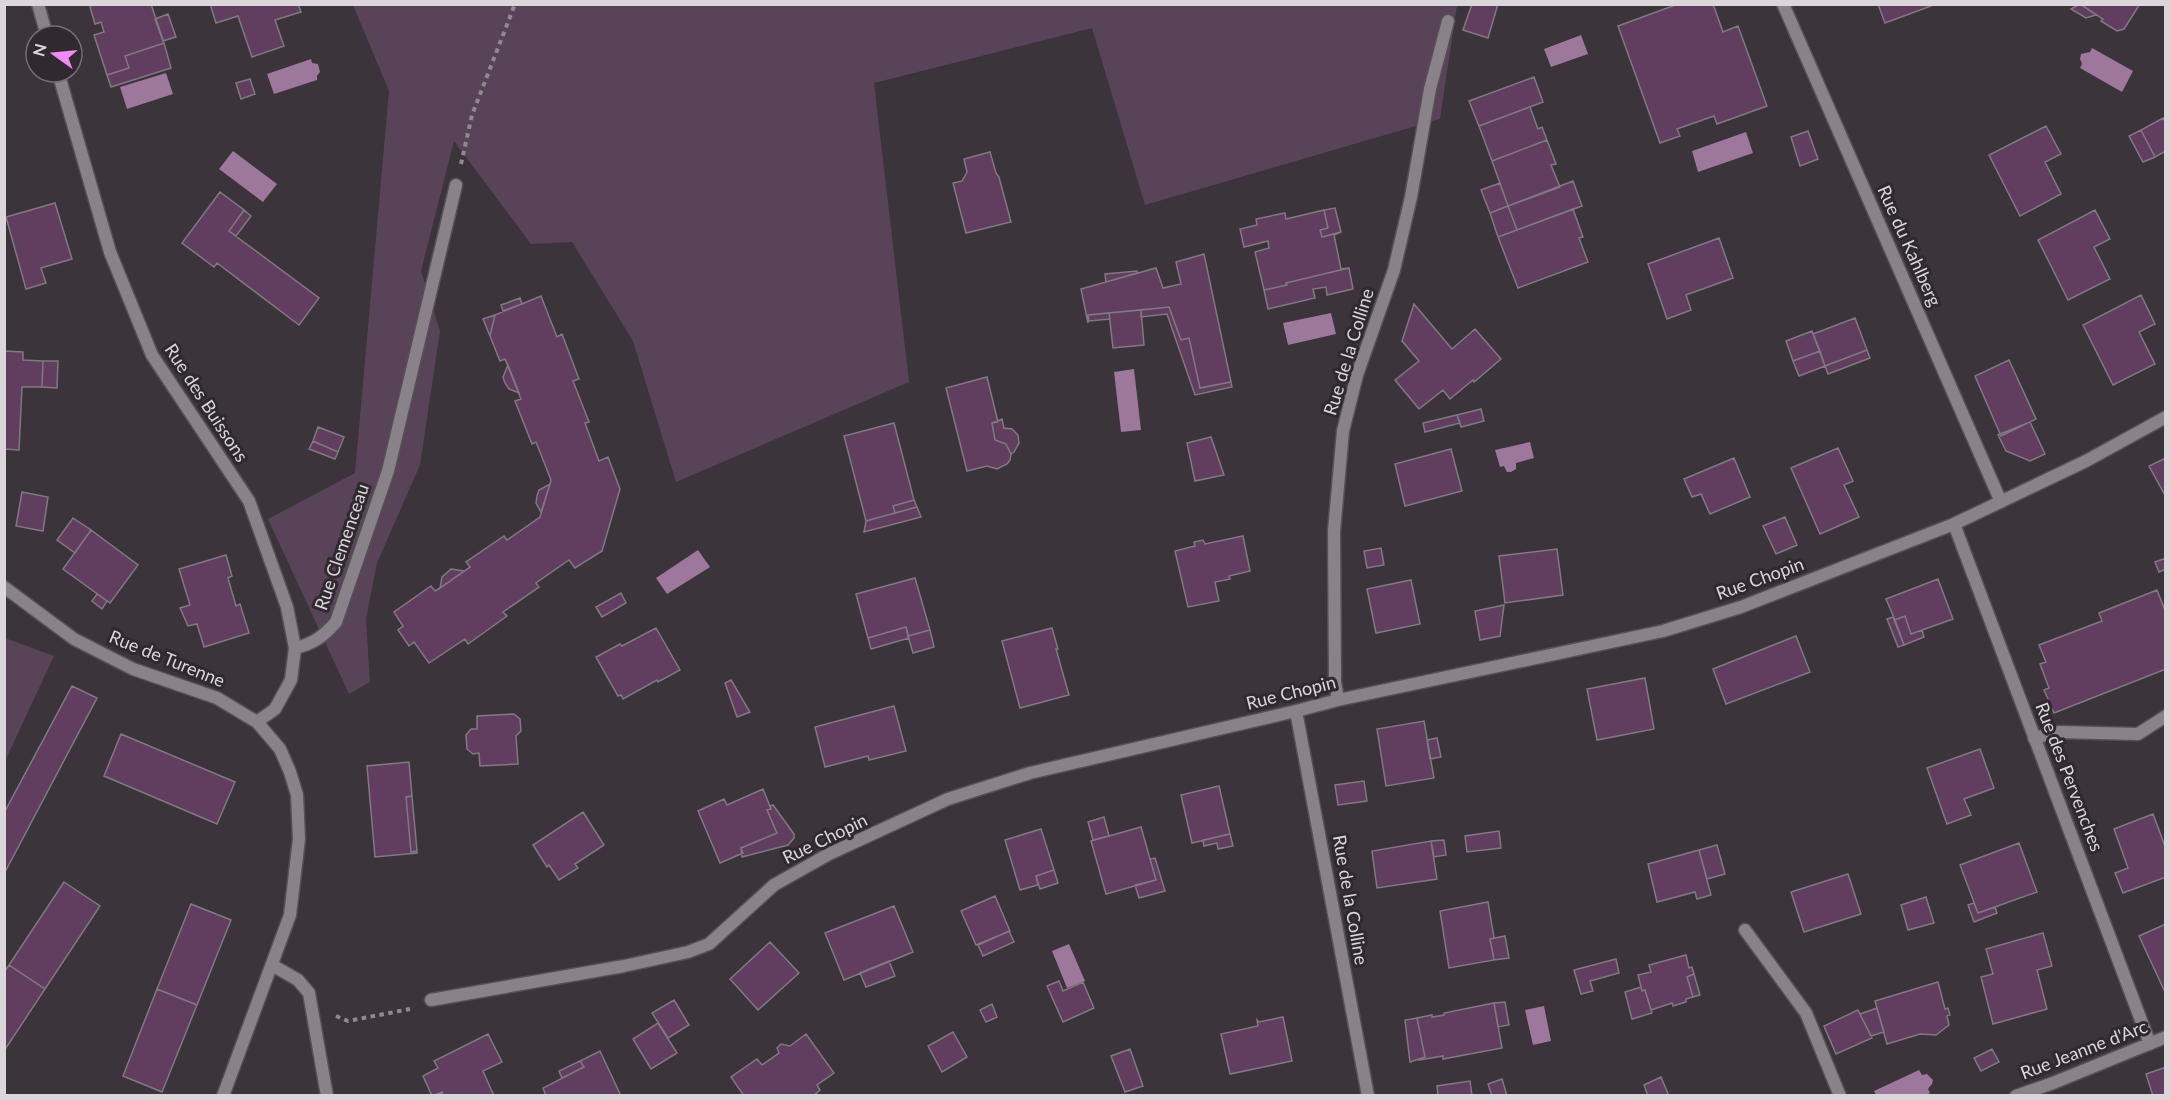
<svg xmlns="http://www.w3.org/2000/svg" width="2170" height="1100" viewBox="0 0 2170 1100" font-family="Lato,sans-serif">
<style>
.green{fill:#594358}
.water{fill:#9d779c}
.building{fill:#613e60;stroke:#807980;stroke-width:1.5}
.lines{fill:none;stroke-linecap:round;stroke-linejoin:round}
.lane-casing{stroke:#565056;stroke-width:15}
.street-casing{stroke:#565056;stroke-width:15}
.path{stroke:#8f8a8f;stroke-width:4;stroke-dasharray:4.5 4.5;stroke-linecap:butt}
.lane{stroke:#898289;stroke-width:12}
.street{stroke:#898289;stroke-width:12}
.labels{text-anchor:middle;stroke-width:6;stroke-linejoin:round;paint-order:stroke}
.street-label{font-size:18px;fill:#dad6da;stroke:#302a30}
</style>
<rect width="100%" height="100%" fill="#3b343a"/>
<path class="green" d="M353 5H1457L1440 119 1145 205 1092 28 874 83 909 382 676 482 633 341 572 242 531 244 454 141 421 271 440 331 420 465 377 563 366 619 370 682 349 694 268 519 355 473 389 91Z
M5 638 54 656 5 761 4 638Z"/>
<path class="water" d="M1581 35 1588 54 1551 67 1544 49Z
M2092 48 2133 71 2122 92 2080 68 2082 64 2080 59 2081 54 2090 52Z
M311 59 312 63 318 64 320 72 317 76V80L274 94 267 74Z
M166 73 173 94 127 109 120 87Z
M1746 132 1753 153 1698 172 1692 151Z
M233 151 277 184 263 202 219 169Z
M1331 313 1336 334 1288 345 1283 323Z
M1134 369 1141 430 1121 432 1114 372Z
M1530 442 1534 458 1516 463V469L1511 472H1507L1504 466 1500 467 1495 450Z
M698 550 710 567 667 594 656 578Z
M1069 944 1085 981 1067 988 1052 951Z
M1544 1006 1551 1041 1533 1045 1525 1010Z
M1919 1070 1922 1075 1927 1074 1933 1080 1932 1084 1928 1089 1930 1093 1924 1096 1876 1095 1874 1091Z"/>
<path class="building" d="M151 4 164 43 125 56 129 68 107 75 94 35 104 32 101 22 95 24 90 7 94 4Z
M210 4H298L301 12 275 20 284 46 252 57 238 16 216 23Z
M1472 4H1498L1488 38 1463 30Z
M1678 4H1713L1723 32 1738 26 1767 106 1717 124 1714 116 1677 129 1680 136 1660 143 1618 26Z
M1878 4H1931V6L1885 23Z
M2080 4H2140L2124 29 2117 31 2101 21 2103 19Z
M2080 4 2096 15 2086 18 2071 9Z
M168 14 176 37 163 41 155 19Z
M164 43 171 68 111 87 107 75 129 68 125 56Z
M1534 77 1543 102 1479 126 1469 101Z
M250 79 255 94 241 99 236 83Z
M1530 107 1538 129 1542 127 1547 140 1492 161 1479 126Z
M2163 118 2166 123V151L2155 157 2141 130Z
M2046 126 2061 154 2045 162 2061 194 2020 216 1989 155Z
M2141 130 2155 157 2143 162 2129 136Z
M1808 131 1818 159 1800 166 1791 137Z
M1547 140 1556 164 1551 165 1560 187 1508 206 1492 161Z
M990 152 996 173 999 177 1011 222 966 233 953 183 962 181 967 172 964 159Z
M1573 181 1582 206 1517 230 1508 206Z
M1500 183 1508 206 1490 213 1481 190Z
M220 192 244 210 229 231 319 298 299 325 217 263 214 267 182 243Z
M55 203 72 259 41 268 46 283 26 289 6 217Z
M1508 206 1517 230 1498 237 1490 213Z
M1335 208 1341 232 1322 237 1320 230 1328 228 1324 210Z
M1573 209 1583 237 1579 238 1588 262 1518 288 1498 237Z
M244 210 251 216 236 236 229 231Z
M1324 210 1328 228 1320 230 1322 237 1341 232 1334 235 1341 269 1349 268 1286 283 1287 285 1264 290 1255 252 1269 248 1268 241 1244 247 1240 229 1257 225 1256 219 1285 213 1286 219Z
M2095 210 2110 239 2094 247 2110 279 2068 300 2038 240Z
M1719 238 1733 278 1686 295 1691 310 1667 319 1648 264Z
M1204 254 1231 382 1200 388 1189 338 1181 340 1169 307 1088 315V323L1081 289 1156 268 1163 288 1181 284 1176 262Z
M1349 268 1353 289 1327 295 1326 287 1313 289 1315 298 1268 309 1264 290 1287 285 1286 283Z
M1137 271V273L1106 282 1105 274Z
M2141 295 2155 324 2139 332 2155 364 2113 385 2083 325Z
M541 296 557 337 562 334 579 379 573 381 589 422 585 423 599 461 608 457 620 489 602 551 575 568 569 560 536 583 539 587 503 612 507 616 468 644 465 639 429 663 414 642 409 646 398 630 403 626 394 612 431 586 435 591 440 588 470 567 466 562 504 536 507 540 540 517 550 484 551 480 536 442 532 444 515 401 521 399 505 359 500 361 490 336 495 315Z
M520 298 522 304 503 311 501 305Z
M1414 304 1452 349 1475 329 1501 359 1474 382 1473 380 1450 399 1443 390 1419 409 1395 380 1419 361 1402 341Z
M1169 307 1181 340 1189 338 1200 388 1231 382 1232 387 1195 395 1167 314 1141 317V310Z
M1141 310 1144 345 1113 348 1109 313Z
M1109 313 1110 319 1089 321 1088 315Z
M495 315 490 336 483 319Z
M1855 318 1867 350 1825 366 1813 334Z
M1812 331 1820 351 1793 361 1786 341Z
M1867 350 1870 358 1828 374 1825 366Z
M4 351 23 352V360L43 361 42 387H22L19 450 4 449Z
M1820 351 1825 366 1799 376 1793 361Z
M2009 360 2036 419 2001 436 1975 376Z
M43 361H58L57 388 42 387Z
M508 365 519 393 509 389 505 383 503 377Z
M987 377 998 422 992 423 995 440 1006 444 1011 454 1010 460 1007 464 997 469 987 466 967 471 946 388Z
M1481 409 1484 421 1461 427 1457 415Z
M1457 415 1460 423 1425 432 1423 423Z
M1002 419 1004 428 1012 429 1018 435 1019 443 1014 452 1011 454 1006 444 995 440 992 423Z
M2030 422 2045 454 2030 461 2006 451 1998 435Z
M894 423 914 500 893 506 895 513 866 521 844 436Z
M318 427 344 437 338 452 313 441Z
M1211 437 1224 475 1195 481 1187 443Z
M313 441 338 452 335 459 309 449Z
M1838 448 1853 481 1844 485 1859 517 1820 534 1791 468Z
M1451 449 1462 491 1405 506 1395 464Z
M1734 458 1750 497 1710 514 1701 494 1692 497 1684 479Z
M2166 458V497L2149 466Z
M550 484 541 512 536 503 537 496 539 490Z
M22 492 48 497 43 531 16 526Z
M914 500 917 507 895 513 893 506Z
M917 507 921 517 864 532 866 521Z
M1785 517 1797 545 1776 554 1763 526Z
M73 518 91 530 75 553 57 540Z
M91 530 138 565 110 603 63 569Z
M1243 536 1250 571 1229 576 1230 579 1215 582 1219 601 1188 607 1175 551 1195 546 1194 542 1203 540 1205 544Z
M1381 548 1384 565 1367 568 1364 551Z
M1557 549 1563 595 1505 603 1499 556Z
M226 555 232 576 228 578 236 606 240 604 249 633 204 647 197 624 188 626 180 608 190 605 179 569Z
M2166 558V569L2159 572 2155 562Z
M451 569 464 571 440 588 442 577Z
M915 578 930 630 908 636 906 627 868 638 856 594Z
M1938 579 1953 619 1911 634 1905 616 1895 620 1886 599Z
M1411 580 1420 624 1376 633 1367 589Z
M2157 590 2166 613V669L2054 713 2044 690 2049 688 2040 664 2046 662 2039 645 2102 621 2099 613Z
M621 593 626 603 602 617 596 607Z
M97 594 107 601 102 609 92 601Z
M1504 605 1500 636 1480 640 1475 611Z
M1905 616 1911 634 1922 630 1924 637 1904 645 1895 620Z
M1893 617 1904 645 1898 647 1887 619Z
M906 627 909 638 871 649 868 638Z
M656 628 680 670 658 682 657 680 623 699 621 695 618 696 596 657 620 644 622 646Z
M1052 628 1058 649H1056L1069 695 1020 708 1002 641Z
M930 630 934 647 913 653 908 636Z
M1796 636 1810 672 1726 704 1713 669Z
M1645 678 1654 729 1597 740 1587 689Z
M731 680 750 712 737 717 725 683Z
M72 686 97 698 4 874V813Z
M894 706 906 751 869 760 868 756 825 767 815 727Z
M514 714 520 719 521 731 516 736 518 764 480 766 479 753 473 754 467 749 466 735 471 729H477V716Z
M1424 721 1434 778 1386 786 1377 729Z
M121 734 235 782 217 824 104 776Z
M1437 738 1441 757 1430 759 1427 740Z
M1980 749 1994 788 1964 799 1971 815 1947 824 1927 768Z
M409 762 412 796 406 797 411 852 417 851V853L375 857 367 766Z
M1364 781 1367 801 1338 805 1335 785Z
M1219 786 1230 834 1192 843 1181 795Z
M763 789 771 809 767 810 777 833 741 848 743 853 720 863 698 811 724 799 727 805Z
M412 796 417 851 411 852 406 797Z
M773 805 794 834V838L788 845 742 857 741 848 777 833 767 810 771 809 770 806Z
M583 812 604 845 575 864 578 868 559 880 549 865 547 867 533 845Z
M2153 814 2166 849V877L2123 893 2115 873 2128 868 2114 829Z
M1104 817 1109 836 1093 840 1088 822Z
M1141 827 1156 880 1106 894 1091 841Z
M1041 829 1054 870 1036 876 1038 885 1020 890 1005 840Z
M1499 831 1501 848 1467 852 1465 836Z
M1230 834 1233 846 1218 849 1217 843 1204 846 1203 840Z
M1444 840 1446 855 1434 857 1431 841Z
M1431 841 1437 879 1377 888 1372 851Z
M2019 843 2037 892 1978 913 1960 865Z
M1717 845 1725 874 1707 879 1699 850Z
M1699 850 1711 895 1697 899 1695 892 1657 902 1648 864Z
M1155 858 1165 891 1139 898 1135 885 1156 880 1150 859Z
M1054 870 1058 883 1040 889 1036 876Z
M1848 874 1861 914 1804 932 1791 892Z
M64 882 100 906 45 989 9 965Z
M995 896 1010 931 976 945 961 911Z
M1926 897 1934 923 1908 930 1901 905Z
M1488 902 1494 938 1490 939 1494 960 1449 968 1440 911Z
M1974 903 1978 913 1995 907 1997 913 1974 922 1968 905Z
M191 904 231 920 197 1005 157 989Z
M894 906 913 952 844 980 825 933Z
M2166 924V990H2164L2139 936Z
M1009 931 1014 942 983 956 978 945Z
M2043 933 2052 966 2037 970 2047 1009 1993 1024 1981 977 1993 974 1986 949Z
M1505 936 1509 958 1494 960 1490 939Z
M770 942 799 973 758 1010 730 979Z
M1686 955 1689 968 1692 967 1694 974 1687 977 1693 997 1686 999V1002L1673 1006 1672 1003 1651 1010 1645 990 1642 991 1638 975 1651 972 1649 965Z
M1616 959 1619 973 1590 981 1593 991 1581 994 1574 970Z
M889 961 895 976 866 987 860 973Z
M9 965 45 989 4 1051V972Z
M1694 974 1700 995 1693 997 1687 977Z
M1059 981 1063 991 1083 982 1094 1008 1063 1022 1047 986Z
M1938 982 1945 1009 1948 1008 1950 1015 1947 1016 1949 1025 1936 1035 1920 1034 1887 1044 1875 1001Z
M1641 987 1642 991 1645 990 1652 1013 1632 1019 1625 992Z
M157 989 197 1005 162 1092 123 1076Z
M674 1000 689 1025 668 1038 652 1013Z
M1505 1002 1509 1025 1498 1027 1494 1003Z
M1494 1003 1502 1048 1443 1059V1056L1419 1060V1059L1425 1057 1417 1018 1412 1019 1432 1015V1017L1444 1015V1013Z
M992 1004 997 1017 986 1022 980 1010Z
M1877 1008 1884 1032 1871 1036 1860 1014Z
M1858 1010 1872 1038 1836 1054 1824 1026Z
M1283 1017 1292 1061 1230 1074 1221 1034 1258 1026 1257 1020 1259 1022Z
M1417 1018 1425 1057 1410 1062 1405 1020Z
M658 1023 677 1053 651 1069 633 1039Z
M953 1032 967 1057 942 1072 928 1046Z
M488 1034 502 1062 483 1071 494 1096H443L442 1092 432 1096 423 1076 438 1068 434 1061Z
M806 1034 834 1073 817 1085 820 1090 813 1096H744L731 1077 757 1059 762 1065 779 1053 777 1048 781 1044 790 1046Z
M1130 1049 1143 1086 1125 1092 1111 1056Z
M1992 1049 1999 1062 1981 1071 1974 1058Z
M600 1051 621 1096H546L543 1088 584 1067 580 1061Z
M580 1061 584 1067 562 1078 559 1071Z
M2166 1067V1096H2153L2146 1074Z
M1661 1077 1669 1096H1648L1644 1085Z
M1502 1079 1507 1096H1492L1488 1084Z
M1470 1081 1472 1096H1438L1437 1086Z"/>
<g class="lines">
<g class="lane-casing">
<path id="lane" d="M2034 738 2059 732 2138 734 2166 716
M1745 930 1806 1013 1840 1096"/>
</g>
<g class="street-casing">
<path id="street" d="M38 4 47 36
M1783 4 2001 502
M58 72 110 252 152 355 249 501 287 607 295 648 291 680 275 709 257 722 280 749 290 772 297 795 299 839 290 915 223 1096
M1954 524 2150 1044
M4 587 74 639 133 669 217 698 257 722
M295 648C313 644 324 636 336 622L388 471 456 185
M1338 700 1335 682 1334 531 1343 431 1357 375 1394 270 1411 197 1430 89 1448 21
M1296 711 1368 1096
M272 965 298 980 309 993 327 1096
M431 1000 624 966 688 952 709 944 774 885 829 854 948 799 1030 773 1296 711 1338 700 1663 631 1741 607 1954 524 2086 461 2166 417
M2016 1096 2053 1083 2166 1037"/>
</g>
<path class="path" d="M461 164 472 115 515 4
M336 1016 348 1021 410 1009"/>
<use href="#lane" class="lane"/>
<use href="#street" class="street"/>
</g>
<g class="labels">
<g class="street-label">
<text transform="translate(1909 246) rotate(66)" y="6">Rue du Kahlberg</text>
<text transform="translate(1349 352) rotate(-73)" y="6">Rue de la Colline</text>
<text transform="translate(206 403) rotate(57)" y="6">Rue des Buissons</text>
<text transform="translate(342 547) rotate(-71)" y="6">Rue Clemenceau</text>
<text transform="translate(1760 579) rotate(-20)" y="6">Rue Chopin</text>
<text transform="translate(167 659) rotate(22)" y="6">Rue de Turenne</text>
<text transform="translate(1291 693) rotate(-14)" y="6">Rue Chopin</text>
<text transform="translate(2069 777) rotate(69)" y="6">Rue des Pervenches</text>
<text transform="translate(825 839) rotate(-26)" y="6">Rue Chopin</text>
<text transform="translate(1350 900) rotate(80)" y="6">Rue de la Colline</text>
<text transform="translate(2084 1050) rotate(-21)" y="6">Rue Jeanne d'Arc</text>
</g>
</g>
<rect width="2170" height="1100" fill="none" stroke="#dad6da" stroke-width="12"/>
<g transform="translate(54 54) rotate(285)"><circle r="28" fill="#302a30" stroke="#746f74" stroke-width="1.5"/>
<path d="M0-4.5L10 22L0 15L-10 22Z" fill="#f28af3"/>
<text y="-9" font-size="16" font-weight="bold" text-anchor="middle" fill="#dad6da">N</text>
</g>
</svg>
